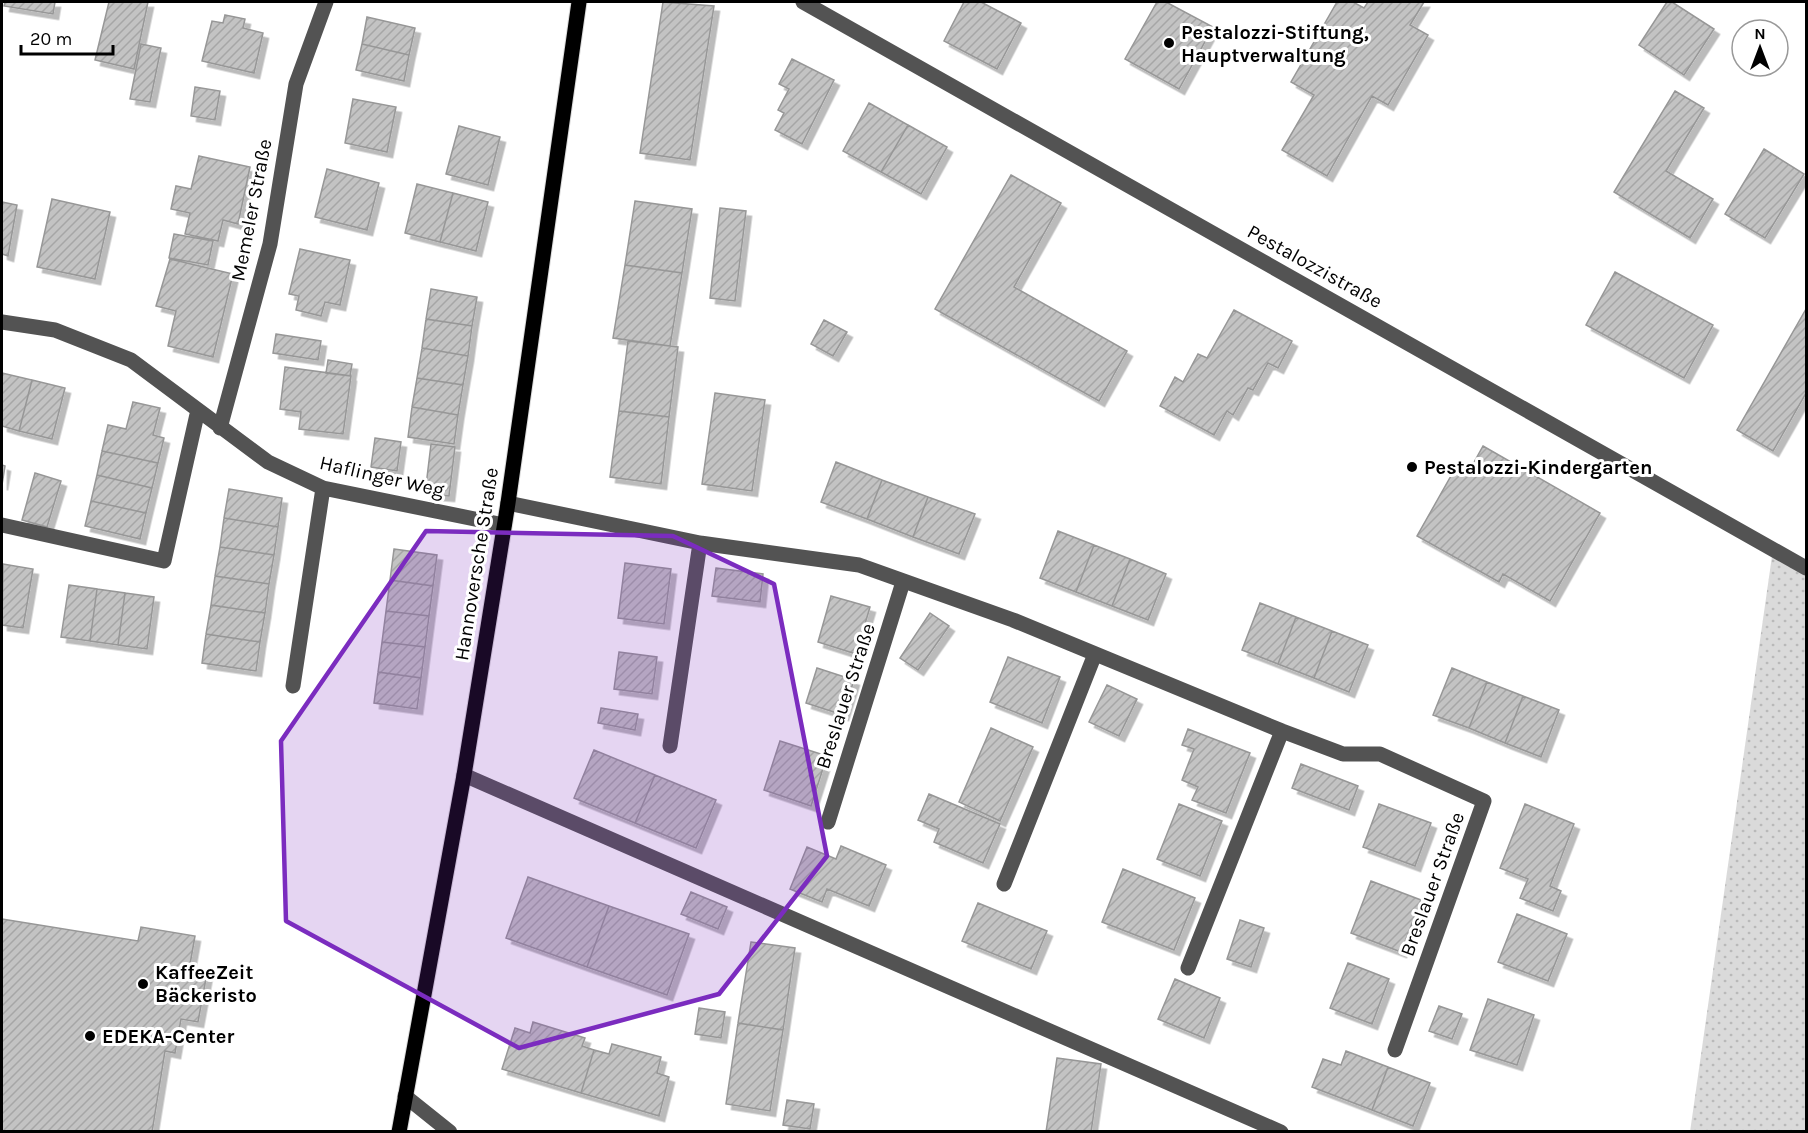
<svg xmlns="http://www.w3.org/2000/svg" width="1808" height="1133" viewBox="0 0 1808 1133" font-family="Karla,sans-serif">
<style>
.park{fill:url(#park-dots)}
.building{fill:url(#building-hatch);stroke:#979797;stroke-width:1.5;filter:url(#shadow)}
.lines{fill:none;stroke-linecap:round;stroke-linejoin:round}
.major-casing{stroke:#dbdbdb;stroke-width:17}
.minor{stroke:#535353;stroke-width:15}
.major{stroke:#000;stroke-width:15}
.marked{fill:#7b2cbf;fill-opacity:0.2;stroke:#7b2cbf;stroke-width:4.5;stroke-linejoin:round}
.poi-dot{fill:#000;stroke:#fff;stroke-width:2}
.labels{text-anchor:middle;stroke-width:6;stroke-linejoin:round;paint-order:stroke}
.poi-label{font-size:20px;font-weight:bold;fill:#000;stroke:#fff;text-anchor:start}
.street-label{font-size:20px;fill:#000;stroke:#fff}
</style>
<defs>
<pattern id="park-dots" width="8" height="8" patternUnits="userSpaceOnUse" patternTransform="scale(1.5)"><rect width="8" height="8" fill="#dadada"/><path d="M2 2h.1M6 6h.1" fill="none" stroke="#b9b9b9" stroke-width="1.8" stroke-linecap="round"/></pattern>
<pattern id="building-hatch" width="6" height="6" patternUnits="userSpaceOnUse" patternTransform="scale(1.5)"><rect width="6" height="6" fill="#c3c3c3"/><path d="M-1 1l2-2M0 6l6-6M5 7l2-2" fill="none" stroke="#a6a6a6"/></pattern>
<filter id="shadow"><feDropShadow dx="5.5" dy="5.5" stdDeviation="0" flood-color="#0004"/></filter>
</defs>
<rect width="100%" height="100%" fill="#fff"/>
<path class="park" d="M1773 549 1806 568V1131L1690 1132Z"/>
<path class="building" d="M5 2H55L53 14 4 6Z
M109 2H148L134 69 95 60Z
M663 2 714 6 690 160 640 153Z
M964 2H981L1021 23 997 69 944 41Z
M1157 2H1166L1213 27 1179 89 1125 59Z
M1337 2H1353L1364 8 1368 2H1424L1410 25 1428 35 1388 105 1372 96 1327 176 1282 150 1314 95 1291 82Z
M1667 2H1672L1714 29 1684 75 1639 45Z
M225 15 245 19 243 28 263 33 254 73 202 61 212 21 223 23Z
M367 17 415 28 409 55 362 44Z
M141 44 161 48 150 102 130 99Z
M362 44 409 55 404 81 356 70Z
M792 59 834 80 802 144 775 130 784 113 778 110 789 89 779 84Z
M195 87 220 91 215 120 191 116Z
M1675 91 1704 108 1666 171 1713 199 1690 238 1614 192Z
M353 99 396 107 387 152 345 143Z
M869 103 908 125 881 172 843 151Z
M908 125 947 147 921 194 881 172Z
M459 126 500 137 488 185 446 174Z
M1764 149 1804 174 1765 238 1725 214Z
M199 156 250 167 238 224 223 220 218 241 185 234 190 213 171 209 176 186 191 189Z
M327 169 379 183 367 230 315 217Z
M1011 175 1061 203 1014 287 1127 351 1099 401 935 309Z
M417 184 453 193 440 242 405 233Z
M453 193 488 202 476 251 440 242Z
M52 199 110 212 95 279 37 267Z
M635 201 692 209 682 273 625 265Z
M2 202 17 205 8 256 2 254Z
M720 208 746 211 735 301 710 298Z
M174 234 213 241 208 265 169 258Z
M300 249 350 260 340 305 325 302 321 316 296 310 299 296 289 294Z
M170 259 233 274 213 357 168 346 176 311 156 306Z
M625 265 682 273 670 346 613 338Z
M1615 272 1713 325 1684 378 1586 325Z
M431 289 477 297 472 326 426 319Z
M1806 309V393L1773 451 1737 430Z
M1234 310 1292 341 1278 368 1268 363 1253 390 1248 388 1233 415 1227 411 1214 435 1160 406 1175 377 1183 382 1198 354 1207 358Z
M426 319 472 326 468 356 422 348Z
M824 320 847 332 833 356 811 344Z
M276 334 321 341 318 360 273 353Z
M628 341 678 347 669 417 619 411Z
M422 348 468 356 463 385 417 378Z
M328 360 352 364 350 376 326 373Z
M285 367 351 376 343 434 299 429 301 412 280 409Z
M2 373 32 380 19 431 2 426Z
M417 378 463 385 458 415 412 407Z
M32 380 65 388 52 439 19 431Z
M715 393 765 400 752 491 702 484Z
M133 402 160 408 153 435 164 438 158 463 102 451 108 425 126 429Z
M412 407 458 415 454 444 408 437Z
M619 411 669 417 661 484 610 477Z
M375 438 401 442 397 471 371 467Z
M431 444 455 447 449 496 425 494Z
M1483 446 1600 513 1550 601 1503 574 1499 582 1417 536 1456 467 1468 473Z
M102 451 158 463 152 488 97 475Z
M836 462 882 480 867 519 821 502Z
M2 465 5 466 2 485Z
M35 473 61 481 47 527 22 520Z
M97 475 152 488 146 513 91 501Z
M882 480 928 497 913 537 867 519Z
M229 489 282 498 278 527 224 518Z
M928 497 975 514 959 554 913 537Z
M91 501 146 513 140 539 85 526Z
M224 518 278 527 274 555 220 547Z
M1058 531 1094 545 1076 592 1040 578Z
M1094 545 1130 559 1112 606 1076 592Z
M220 547 274 555 269 584 215 576Z
M394 549 437 555 433 586 390 580Z
M1130 559 1166 574 1148 620 1112 606Z
M625 563 671 569 664 624 618 618Z
M3 564 33 569 23 628 2 625Z
M716 568 763 574 760 602 712 596Z
M215 576 269 584 265 613 211 605Z
M390 580 433 586 429 616 386 611Z
M69 585 97 589 90 641 61 637Z
M97 589 125 593 118 645 90 641Z
M125 593 154 597 147 649 118 645Z
M831 596 870 607 856 654 818 642Z
M1260 603 1296 617 1278 664 1242 650Z
M211 605 265 613 260 642 206 634Z
M386 611 429 616 425 647 382 642Z
M930 613 949 626 918 670 900 658Z
M1296 617 1332 631 1314 678 1278 664Z
M1332 631 1368 645 1349 692 1314 678Z
M206 634 260 642 256 671 202 663Z
M382 642 425 647 421 678 378 672Z
M619 652 657 657 652 694 614 689Z
M1008 657 1060 677 1042 723 990 702Z
M817 668 854 680 843 715 806 703Z
M1452 668 1487 682 1469 728 1433 715Z
M378 672 421 678 417 709 374 703Z
M1487 682 1523 696 1505 743 1469 728Z
M1107 685 1137 699 1119 736 1089 722Z
M1523 696 1559 710 1541 757 1505 743Z
M601 708 638 714 635 730 598 723Z
M991 728 1033 747 1000 821 959 802Z
M1188 729 1250 753 1226 813 1192 800 1198 787 1182 780 1194 749 1182 745Z
M780 741 827 756 811 806 764 790Z
M594 750 655 775 635 823 574 798Z
M1301 764 1358 786 1349 810 1292 788Z
M655 775 716 800 696 848 635 823Z
M929 794 1000 824 983 863 934 842 939 829 918 820Z
M1179 804 1222 821 1200 876 1157 859Z
M1379 804 1431 823 1415 866 1363 847Z
M1525 804 1574 824 1550 886 1561 891 1553 911 1520 898 1528 879 1500 868Z
M841 846 886 865 869 906 827 889 822 902 790 889 807 847 836 859Z
M1123 869 1195 898 1174 950 1102 922Z
M528 877 609 906 587 967 506 938Z
M1371 881 1421 900 1401 952 1351 933Z
M691 892 727 907 718 929 681 914Z
M978 903 1047 931 1031 969 962 941Z
M609 906 689 934 667 995 587 967Z
M1517 914 1567 934 1548 981 1498 962Z
M2 919 138 941 141 927 195 936 189 970 207 973 198 1022 181 1019 175 1053 165 1051 152 1132H2Z
M1240 920 1264 928 1251 967 1227 959Z
M751 942 795 948 783 1030 738 1023Z
M1348 963 1389 979 1372 1024 1330 1008Z
M1175 979 1220 998 1204 1038 1158 1019Z
M1488 999 1534 1015 1517 1065 1470 1050Z
M1439 1006 1462 1014 1452 1039 1429 1031Z
M699 1008 725 1012 721 1038 695 1034Z
M533 1022 585 1038 582 1046 594 1050 581 1093 502 1069 515 1028 530 1033Z
M738 1023 783 1030 770 1111 726 1104Z
M612 1044 661 1057 657 1073 669 1077 659 1116 581 1093 594 1050 609 1054Z
M1346 1051 1388 1067 1372 1110 1312 1087 1323 1059 1341 1065Z
M1057 1058 1101 1064 1091 1132H1046Z
M1388 1067 1430 1083 1413 1126 1372 1110Z
M787 1100 814 1104 810 1129 783 1125Z"/>
<g class="lines">
<g class="major-casing">
<path id="major" d="M399 1132 464 775 508 503 579 2"/>
</g>
<path class="minor" d="M803 2 1806 568
M2 322 55 330 131 360 268 462 323 488 504 525
M220 428 270 244 296 84 326 2
M508 503 700 543 859 565 1013 620 1282 731 1343 754H1380L1484 801 1395 1050
M2 525 164 561 198 410
M293 686 323 488
M670 746 700 543
M464 775 1281 1132
M828 822 903 582
M1004 884 1095 654
M1188 968 1282 731
M405 1096 450 1132"/>
<use href="#major" class="major"/>
</g>
<path class="marked" d="M426 531 673 536 774 584 827 856 719 994 519 1048 286 921 281 741Z"/>
<g class="poi-dot">
<circle cx="1169" cy="43" r="6"/>
<circle cx="1412" cy="467" r="6"/>
<circle cx="143" cy="984" r="6"/>
<circle cx="90" cy="1036" r="6"/>
</g>
<g class="labels">
<g class="poi-label">
<text x="1181" y="39">Pestalozzi-Stiftung,<tspan x="1181" dy="23">Hauptverwaltung</tspan></text>
<text x="1424" y="474">Pestalozzi-Kindergarten</text>
<text x="155" y="979">KaffeeZeit<tspan x="155" dy="23">Bäckeristo</tspan></text>
<text x="102" y="1043">EDEKA-Center</text>
</g>
<g class="street-label">
<text transform="translate(251 210) rotate(-79)" y="7">Memeler Straße</text>
<text transform="translate(1315 266) rotate(29)" y="7">Pestalozzistraße</text>
<text transform="translate(382 476) rotate(13)" y="7">Haflinger Weg</text>
<text transform="translate(476 564) rotate(-81)" y="7">Hannoversche Straße</text>
<text transform="translate(845 696) rotate(-72)" y="7">Breslauer Straße</text>
<text transform="translate(1432 884) rotate(-70)" y="7">Breslauer Straße</text>
</g>
</g>
<rect width="1808" height="1133" fill="none" stroke="#000000" stroke-width="6"/>
<g transform="translate(1760 48)"><circle r="28" fill="#ffffff" stroke="#999999" stroke-width="1.5"/>
<path d="M0-4.5L10 22L0 15L-10 22Z" fill="#000000"/>
<text y="-9" font-size="16" font-weight="bold" text-anchor="middle" fill="#000000">N</text>
</g>
<path d="M21 45v9h92v-9" fill="none" stroke="#000000" stroke-width="3"/>
<text x="30" y="45" font-size="18" fill="#000000" stroke="#ffffff" stroke-width="4.5" paint-order="stroke">20 m</text>
</svg>
